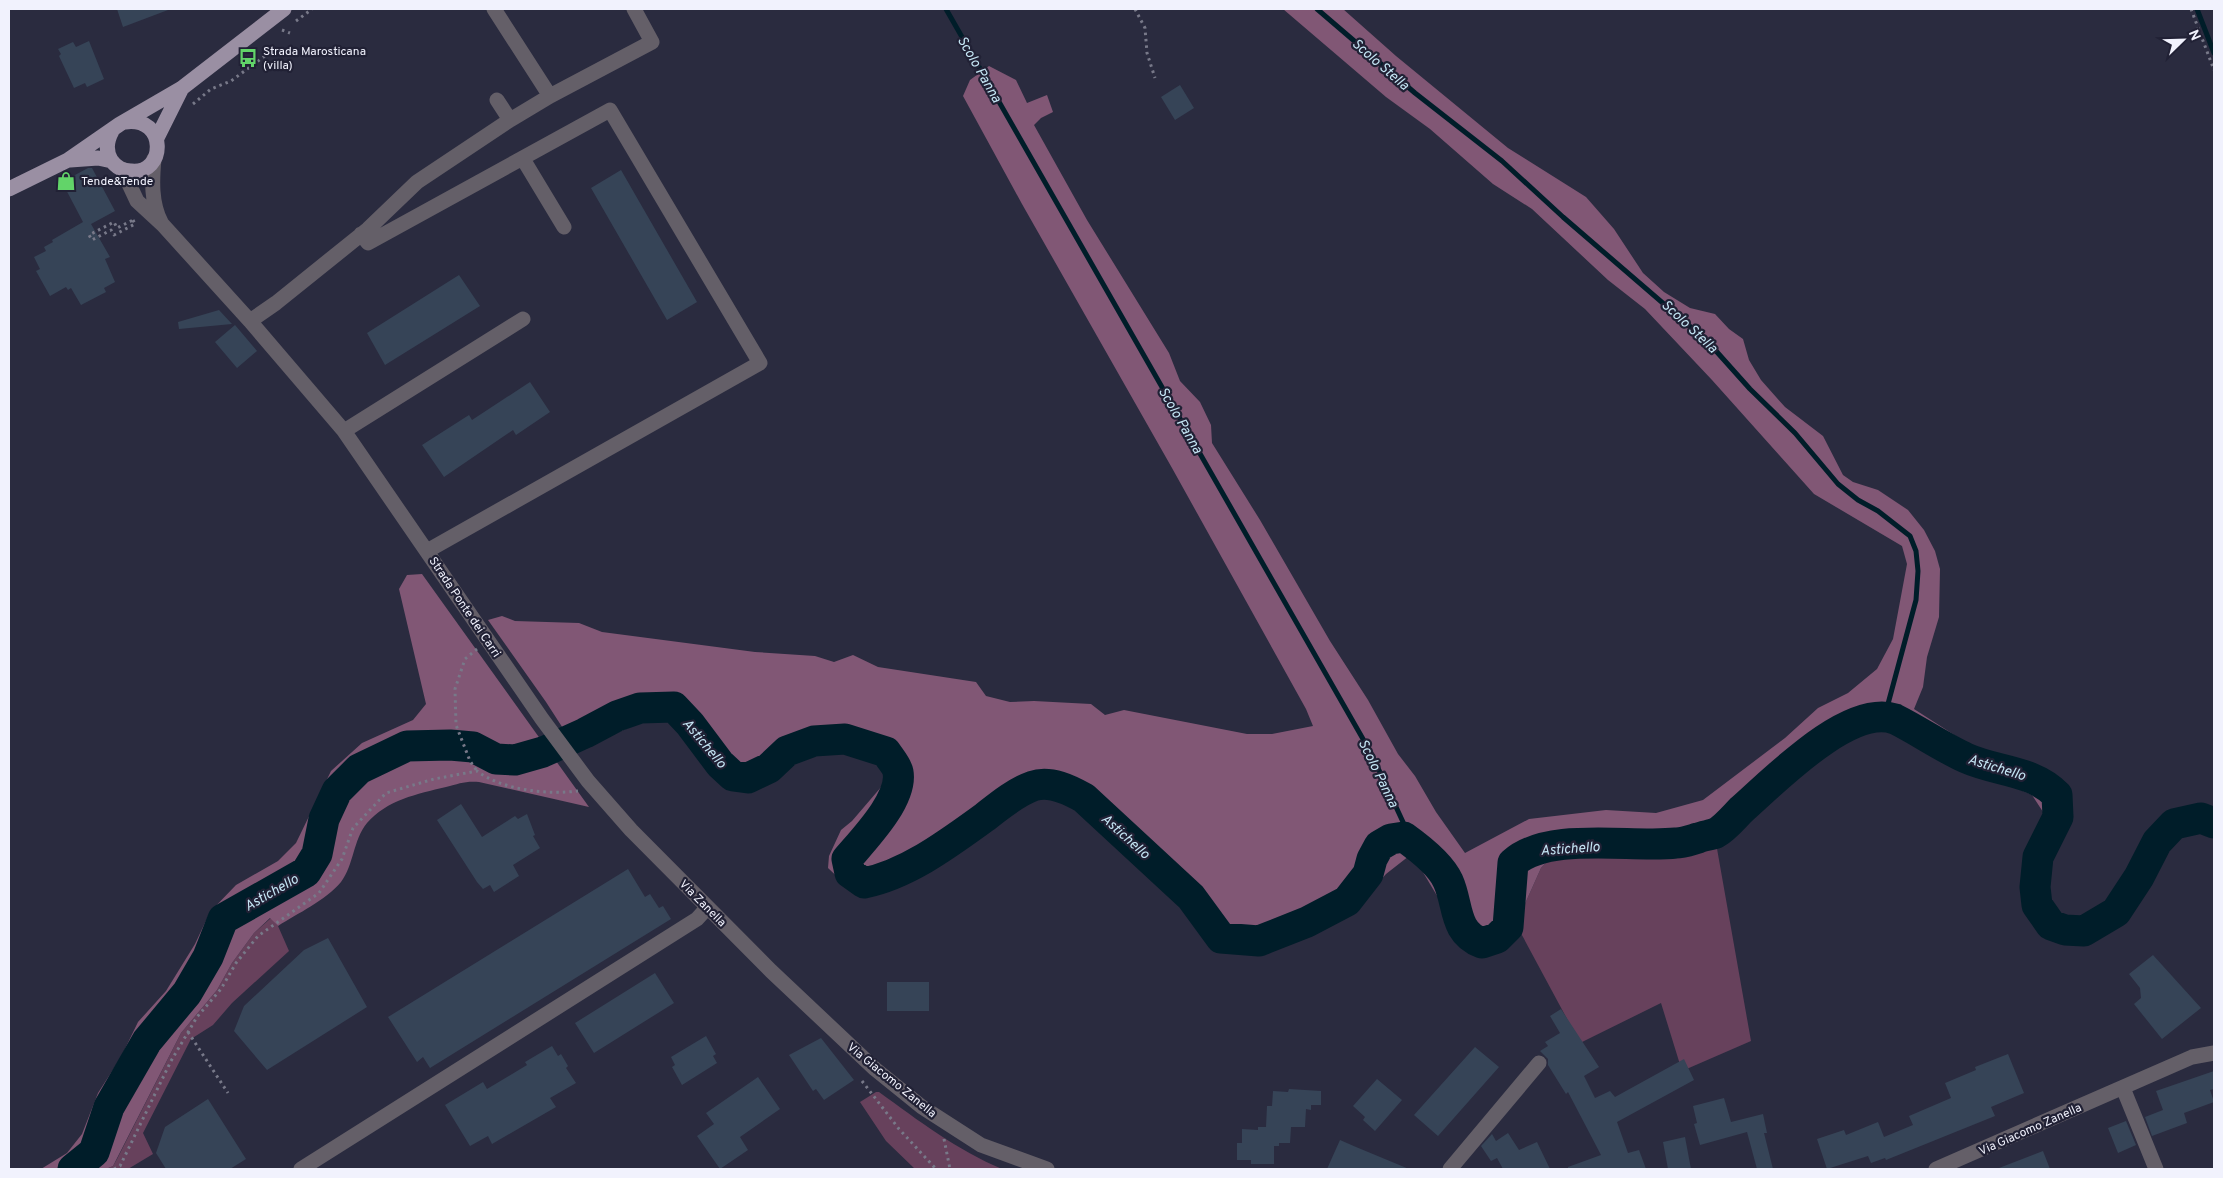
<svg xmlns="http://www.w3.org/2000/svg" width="2223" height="1178" viewBox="0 0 2223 1178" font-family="Overpass,sans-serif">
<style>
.green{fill:#67415c}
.forest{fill:#815775}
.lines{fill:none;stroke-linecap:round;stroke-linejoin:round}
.stream{stroke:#001d29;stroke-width:5}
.river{stroke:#001d29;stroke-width:31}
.building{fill:#364457}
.path{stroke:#787989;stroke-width:3;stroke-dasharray:2.5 4;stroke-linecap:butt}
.minor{stroke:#645f68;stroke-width:15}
.major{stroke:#9a8fa3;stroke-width:15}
.labels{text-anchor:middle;stroke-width:4.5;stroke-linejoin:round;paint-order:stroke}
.poi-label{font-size:12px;fill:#f1f2fd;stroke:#212135;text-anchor:start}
.street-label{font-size:12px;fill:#f1f2fd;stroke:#212135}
.water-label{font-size:14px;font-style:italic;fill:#c5e6f5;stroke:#212135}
</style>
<rect width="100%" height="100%" fill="#2a2b3f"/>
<path class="green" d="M1716 843 1751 1041 1682 1071 1661 1003 1580 1043 1516 924 1541 868 1555 853Z
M271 918 278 926 289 951 232 1003 213 1025 191 1039 143 1133 153 1154 128 1169H106L113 1166 117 1159 181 1033 217 990 232 963 254 933Z
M876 1092H879C919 1121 957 1150 1002 1169H915L886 1141 860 1102Z"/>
<path class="forest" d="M1283 9H1343L1396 56 1508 148 1586 197 1614 229 1643 273 1664 292 1690 308 1715 314 1729 329 1743 339 1749 360 1761 380 1785 407 1823 436 1843 475 1853 482 1878 490 1908 510 1924 530 1935 551 1940 569 1939 617 1927 657 1923 687 1914 709 1973 747 2054 775 2068 788 2071 817 2044 881 2041 898 2047 911 2062 923 2086 919 2098 932 2074 937 2046 935 2039 930 2033 916 2026 885 2045 815 2032 795 1936 753 1906 730 1892 723 1880 722 1871 724 1828 744 1740 815 1728 832 1716 843 1555 853 1541 868 1516 924 1472 954 1421 869 1409 856 1386 874 1355 910 1326 928 1272 947H1231L1213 942 1182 897 1105 820 1059 793 1048 792 1030 800 991 829 889 887 868 889 845 884 828 868 829 856 841 830 852 821 882 786 887 783 886 760 846 752 802 754 738 788 724 784 709 773 700 752 674 723 651 718 577 750 546 702 488 620 502 616 515 621 579 623 602 632 755 652 815 656 834 662 853 655 878 667 976 682 986 696 1010 702 1034 701 1091 704 1105 715 1124 710 1247 734H1272L1313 726 1306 709 1172 468 1022 204 963 96 970 80 989 66 1016 80 1027 103 1047 95 1053 112 1041 118 1034 125 1087 220 1169 353 1180 381 1200 402 1211 425 1212 443 1260 520 1330 641 1368 700 1398 754 1415 776 1436 812 1465 853 1529 819 1606 810 1656 813 1703 800 1785 738 1818 708 1848 693 1877 669 1893 639 1907 564 1902 546 1814 494 1712 380 1645 309 1608 280 1532 209 1493 184 1430 129 1386 97Z
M422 574 589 807 479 782C464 781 459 784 446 787 417 794 387 800 367 823 353 840 354 865 341 882 325 901 298 913 278 926L270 918 254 933 232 963 217 990 181 1033 113 1166 106 1169H41L67 1153 82 1134 98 1093 121 1057 138 1022 166 991 195 944 210 912 236 885 278 861 296 843 331 771 362 743 413 720 426 704 399 589 407 575Z"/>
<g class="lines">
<path class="stream" d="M946 9 1371 753 1403 822 1404 837
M1317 9 1415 93 1502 161 1563 217 1708 342 1750 389 1795 433 1838 484 1858 500 1878 511 1910 536 1916 551 1918 571 1916 600 1885 715
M2197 9 2214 53"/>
<path class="river" d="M73 1169 94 1152 109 1107 147 1041 187 993 208 957 223 919 306 872 317 854 324 819 337 791 359 769 407 746 450 745 473 747 496 759 515 760 543 752 585 733 617 716 640 708 674 707 690 724 720 764 733 776 748 778 769 768 787 751 814 741 845 739 886 752C889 757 897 766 898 772 903 799 864 839 847 859L850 873 864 883C908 874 949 843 985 817 999 806 1016 792 1033 786 1050 780 1070 790 1084 798L1191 897 1221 938 1259 941 1307 922 1347 901 1368 874 1372 859 1379 846 1391 839 1404 837C1418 847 1441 865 1448 881 1459 905 1453 932 1482 943L1497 938 1508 927 1513 863C1548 831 1631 848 1676 843 1683 843 1691 840 1698 838 1703 836 1711 835 1716 833 1725 828 1734 817 1741 810 1774 781 1849 703 1895 719 1919 731 1942 747 1966 758 1997 772 2033 770 2057 795L2058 817 2038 857 2035 887 2037 905 2051 925 2065 930 2084 931 2116 912 2139 877 2157 842 2174 824 2201 818 2214 823"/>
</g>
<path class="building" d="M117 9H168V10L123 27Z
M89 41 104 79 87 87 85 83 74 88 59 56 61 54 58 49 73 42 76 47Z
M1180 85 1194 108 1175 120 1161 97Z
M88 168H92L115 211 91 224 110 257 105 259 115 282 104 288 106 292 81 305 71 288 68 290 66 287 50 296 36 271 40 269 34 257 46 251 44 247 53 242 52 240 83 222 62 182Z
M621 170 697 302 667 320 591 188Z
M459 275 480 306 385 365 367 333Z
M219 310 232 324 179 329 178 322Z
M235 325 257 351 237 368 215 342Z
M530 382 550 412 516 435 513 430 444 477 422 445 469 415 472 420Z
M461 804 482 837 515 816 518 819 527 814 535 835 533 836 540 848 513 865 519 876 494 892 490 885 483 889 477 882 437 820Z
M628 869 645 897 650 894 659 908 663 906 671 919 430 1068 423 1057 417 1062 388 1017Z
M328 938 367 1007 267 1070 234 1031 244 1006 304 950Z
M2153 955 2201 1008 2162 1039 2134 1004 2141 998 2140 988 2129 974Z
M655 973 674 1003 594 1053 575 1023Z
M887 982H929V1011H887Z
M1561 1009 1599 1067 1584 1076 1595 1098 1610 1091 1615 1097 1684 1059 1694 1080 1617 1122 1628 1153 1639 1150 1646 1169H1568V1167L1601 1155 1568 1092 1566 1094 1548 1065V1059L1540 1051 1548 1046 1545 1042 1560 1033 1550 1016Z
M706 1036 716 1054 713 1056 717 1063 682 1085 672 1067 675 1065 671 1057Z
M821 1038 854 1080 824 1100 816 1089 813 1091 789 1055Z
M552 1046 558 1056 561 1054 568 1066 566 1068 576 1083 550 1098 556 1107 492 1144 488 1136 470 1146 445 1105 483 1082 487 1089 527 1065 525 1062Z
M1475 1047 1499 1067 1438 1136 1414 1115Z
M2008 1054 2024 1093 1991 1107 1995 1116 1886 1160 1885 1158 1871 1163 1868 1156 1827 1169 1817 1139 1844 1130 1846 1135 1878 1122 1884 1137 1913 1125 1909 1116 1951 1098 1945 1083 1976 1070 1975 1067Z
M2214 1071V1089L2210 1090 2214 1102 2184 1113 2187 1123 2152 1136 2145 1117 2163 1110 2156 1091Z
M758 1077 780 1109 740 1137 748 1150 720 1169 697 1136 714 1124 706 1113Z
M1377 1079 1402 1100 1375 1131 1363 1120 1365 1117 1353 1106Z
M1289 1089 1321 1091V1105H1311V1110L1306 1109 1305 1127H1291L1290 1143H1279V1146H1274V1164H1251V1160H1237V1143H1242V1129L1258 1130V1127H1266L1267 1106H1272L1273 1091 1288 1092Z
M1724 1098 1731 1122 1763 1114 1767 1133H1764L1773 1169H1757L1747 1132 1700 1145 1694 1124 1697 1123 1693 1106Z
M208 1099 246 1159 230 1169H166L156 1153 165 1127Z
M2126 1121 2136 1145 2118 1153 2108 1128Z
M1508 1133 1519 1150 1537 1142 1550 1169H1503L1497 1158 1491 1161 1481 1146 1492 1134 1496 1141Z
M1685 1137 1691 1169H1668L1663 1142Z
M1340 1140 1356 1147 1409 1169H1327Z
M2043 1151 2050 1169H1999V1168Z"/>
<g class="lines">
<path class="path" d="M1135 9 1145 28 1147 53 1155 78
M2191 9 2214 70
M296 21 312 9
M282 30 290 33
M193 104 211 89 231 81 273 50H283
M133 220 135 224 114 235 111 230 92 240 89 235 114 222 117 228Z
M477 649 465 659 455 689 456 725 470 761 477 771
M188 1032 228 1093
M862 1081 899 1129 936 1169
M944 1139 950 1169
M114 1169 120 1166 171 1061 197 1017 221 989 236 963 258 936 319 893 342 859 353 828 386 793 434 779 477 771C502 790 547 795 578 791"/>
<path class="minor" d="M494 9 550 96 652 42 634 9
M497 100 510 120 550 96
M154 159C152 180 151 203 161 222
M523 159 564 227
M122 169 137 201 163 225 250 321 344 431 542 719 588 781 631 830 771 971 875 1069 922 1107 981 1145 1047 1169
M361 234 368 243 610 110 760 363 427 551
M250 321 276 303 368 229 417 182 510 120
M344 431 523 319
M2123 1088 2156 1169
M301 1169 697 919 707 908
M1450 1169 1539 1063
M1936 1169 2192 1057 2214 1053"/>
<path class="major" d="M112 131C107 140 105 150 111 160 116 167 123 171 131 171 166 175 168 116 125 122
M157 138 182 88
M70 160 98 158 112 161
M9 189 68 160 120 124 182 88 284 9"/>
</g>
<defs>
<g id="bus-bare" transform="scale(1.5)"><path d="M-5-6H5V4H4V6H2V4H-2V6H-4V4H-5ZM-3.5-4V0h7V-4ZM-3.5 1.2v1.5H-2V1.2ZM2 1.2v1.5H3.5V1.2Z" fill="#62d469" stroke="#212135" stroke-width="2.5" paint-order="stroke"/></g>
<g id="shop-bare" transform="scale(1.5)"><path d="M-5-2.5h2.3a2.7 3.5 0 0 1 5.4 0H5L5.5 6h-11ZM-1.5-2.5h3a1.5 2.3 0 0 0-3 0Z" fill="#62d469" stroke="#212135" stroke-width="2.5" paint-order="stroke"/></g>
</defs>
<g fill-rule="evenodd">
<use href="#bus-bare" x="248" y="58"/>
<use href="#shop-bare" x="66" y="181"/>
</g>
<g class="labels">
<g class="poi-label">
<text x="263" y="55">Strada Marosticana<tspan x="263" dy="14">(villa)</tspan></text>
<text x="81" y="185">Tende&amp;Tende</text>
</g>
<g class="street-label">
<text transform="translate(465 607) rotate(56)" y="4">Strada Ponte dei Carri</text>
<text transform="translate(703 903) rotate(45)" y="4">Via Zanella</text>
<text transform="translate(892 1080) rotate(39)" y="4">Via Giacomo Zanella</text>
<text transform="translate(2030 1129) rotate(-24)" y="4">Via Giacomo Zanella</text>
</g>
<g class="water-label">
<text transform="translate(1381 64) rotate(41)" y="5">Scolo Stella</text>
<text transform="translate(980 69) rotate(60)" y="5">Scolo Panna</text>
<text transform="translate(1690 326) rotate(43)" y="5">Scolo Stella</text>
<text transform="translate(1181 420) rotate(60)" y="5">Scolo Panna</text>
<text transform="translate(705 743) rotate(50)" y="5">Astichello</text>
<text transform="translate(1997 767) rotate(17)" y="5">Astichello</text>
<text transform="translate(1379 773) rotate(64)" y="5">Scolo Panna</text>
<text transform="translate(1126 836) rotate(42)" y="5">Astichello</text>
<text transform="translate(1570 848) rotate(-4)" y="5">Astichello</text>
<text transform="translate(271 892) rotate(-30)" y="5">Astichello</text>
</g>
</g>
<rect width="2223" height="1178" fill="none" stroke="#f1f2fd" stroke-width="20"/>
<g transform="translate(2183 40) rotate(67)" stroke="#212135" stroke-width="4" paint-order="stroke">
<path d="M0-4L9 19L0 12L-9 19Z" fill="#f1f2fd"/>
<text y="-8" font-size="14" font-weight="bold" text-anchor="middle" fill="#f1f2fd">N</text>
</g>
</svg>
